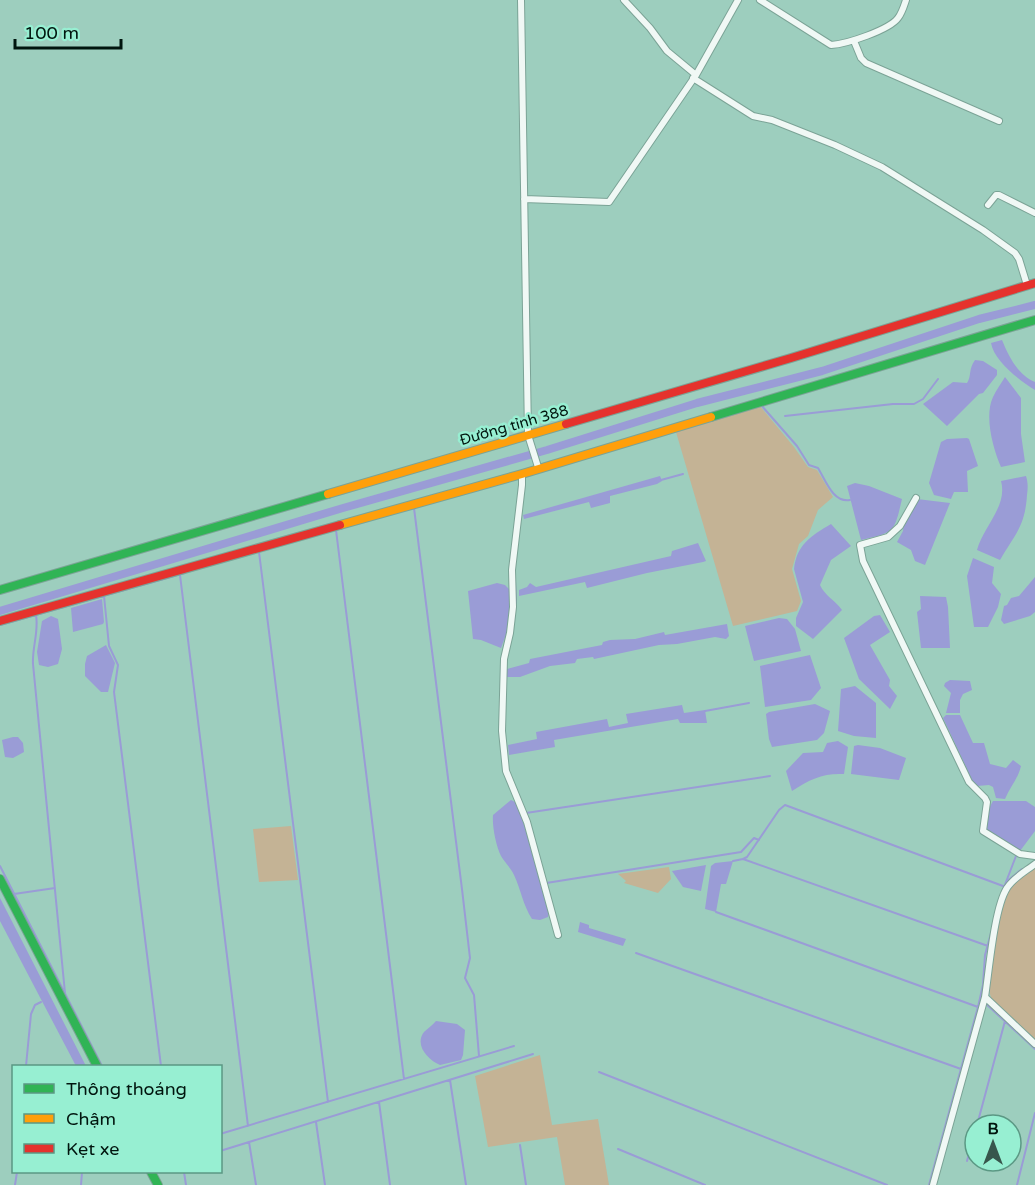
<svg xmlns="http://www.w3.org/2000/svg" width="1035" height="1185" viewBox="0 0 1035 1185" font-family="'Varela Round',sans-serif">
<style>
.green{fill:#c4b395}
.water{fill:#9a9cd6}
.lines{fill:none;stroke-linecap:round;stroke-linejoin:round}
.stream{stroke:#9a9cd6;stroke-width:2}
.canal{stroke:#9a9cd6;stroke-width:8}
.street-casing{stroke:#7ba396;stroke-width:8}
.fast-casing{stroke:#7ba396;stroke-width:10}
.slow-casing{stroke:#7ba396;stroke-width:10}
.jam-casing{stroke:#7ba396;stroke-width:10}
.street{stroke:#f0f8f5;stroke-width:6}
.fast{stroke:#30b455;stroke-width:8}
.slow{stroke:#ff9f0a;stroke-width:8}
.jam{stroke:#e5322d;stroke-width:8}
.labels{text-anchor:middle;stroke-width:5;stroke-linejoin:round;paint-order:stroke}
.street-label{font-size:15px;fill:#00150e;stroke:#97efd2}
</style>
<rect width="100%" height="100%" fill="#9dcebe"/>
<path class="green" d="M760 406 794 447 808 467 817 470 833 497 818 510 808 536 799 544 792 569 801 601 797 611 733 626 676 432Z
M291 826 298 880 259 882 253 829Z
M1035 866V1042C1022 1029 1005 1017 994 1003 979 983 999 915 1006 892L1011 885Z
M669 867 671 879 658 893 624 883 626 881 618 874Z
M540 1055 552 1125 598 1119 609 1185H565L557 1137 488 1147 475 1076Z"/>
<path class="water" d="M1002 340C1009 357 1018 375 1035 382V390C1019 380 994 361 991 343Z
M975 360 983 361 997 370V375L983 393 979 394 947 426 923 404 953 382 967 383C972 375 968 370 975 360Z
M1005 377 1021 398V434L1025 462 1001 467C993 449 984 416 993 397 996 390 1001 384 1005 377Z
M967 438 969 439 978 466 967 471 968 492H954L951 499 934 495 929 483 941 442 947 439Z
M660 476 662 481 657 484 610 496V503L591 508 589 502 524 519 523 515Z
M1026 476C1028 482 1028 488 1027 495 1025 527 1015 534 1000 560L977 550C983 527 1008 506 1001 481Z
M855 483 869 486 902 499C894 533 895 532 861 540L847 486Z
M917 499 950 503 925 565 915 561 911 550 897 542 903 531 904 522Z
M831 524 851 546 831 560 820 585C824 595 836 601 842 610L813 639 796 626V618L803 602 794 569C797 544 811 536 831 524Z
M698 543 706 561 703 562 647 573 587 588 585 582 519 596V590L527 587 530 583 536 587 671 556 672 551Z
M973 558 994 567 992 583 1001 594 998 607 988 627H974L967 576Z
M1035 577V612L1030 616 1004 624 1001 620 1004 606 1007 605 1011 598 1019 596Z
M497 583 505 585 511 591 507 632 501 648 481 640 473 639 468 591Z
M920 596 946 597 948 607 950 648H921L917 612 921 609Z
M102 599 104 622 103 624 73 632 71 608Z
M880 615 890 632 870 645 890 680 889 686 897 696 890 709 859 679 844 638 874 616Z
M51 616 58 619 62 649 58 664 48 667 39 665 37 652 42 621Z
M779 618 787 619 795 629 801 651 754 661 745 626Z
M727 624 729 636 726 639 715 637 677 644 659 645 594 659 593 657 577 659 575 663 550 666 520 677H507V669L529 663 530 659 602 645 603 642 610 640 635 639 664 632 665 635Z
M106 645 115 663 108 692H101L85 676V664L87 656Z
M810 655 821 688 811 700 765 707 760 666Z
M950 680 970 681 972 690 963 694 960 700V713H946L951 693 944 686 945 683Z
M855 686 876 703V738L854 736 838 731 841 689Z
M815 704 830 711 824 733 817 740 772 747 769 739 766 714 769 712Z
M682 705 684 713 705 710 707 723H680L678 719 554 740 555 747 509 755 508 745 537 739 536 732 607 719 609 727 628 723 626 714Z
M946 715H960L973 743H984L990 764 1006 768 1013 760 1021 766C1018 779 1010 787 1005 799L996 798 993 787 989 785 977 786 973 782 943 718Z
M13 737H18L23 743 24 752 13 758 5 757 2 740Z
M838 741 848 747 844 774C823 773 810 779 792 791L786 771 803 753 823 752 827 743Z
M858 745 880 748 906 758 899 780 851 774 854 746Z
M511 800 515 802 521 814 549 913 548 917 540 920 532 919C523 905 521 890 514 875 511 868 505 863 501 856 496 846 492 826 493 815Z
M993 801H1026L1035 807V831L1020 851 987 832C983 824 988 809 993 801Z
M733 861 726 884H721L716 912 705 909 711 866 715 863Z
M706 865 701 891 683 887 672 871Z
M0 898 86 1066H76L0 921Z
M580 922 589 925V928L626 939 623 946 578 932Z
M436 1021 457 1024 465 1030 463 1055 461 1060 440 1065C428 1060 414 1045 424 1032 428 1028 433 1025 436 1021Z"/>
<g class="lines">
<path class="stream" d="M761 405 797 446 809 465 818 468C826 481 833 503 850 500
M785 416 893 404H914L923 399 938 379
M661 480 683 474
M414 508 462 889 470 958 465 978 474 995 479 1056
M336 530 404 1079
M259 552 328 1102
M180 575 248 1126
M515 582 516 603
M104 596 109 646 118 665 114 692 161 1066
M36 615C39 632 32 647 33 664L65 993
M0 625 185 573
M705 711 749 703
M526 813 770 776
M733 861 743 859
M0 866 102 1066
M1006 882 1022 869
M540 884 741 852 754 838 759 840
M14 894 55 888
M1001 895 1016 856
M716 912 978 1007
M988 946 743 859 747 857 779 810 785 805 1003 886
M636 953 961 1069
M984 1002 1035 1049
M26 1066 31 1014 35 1005 41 1002
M599 1072 887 1185
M450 1080 466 1185
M379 1102 390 1185
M316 1122 325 1185
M977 1125 1005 1021
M220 1134 514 1046
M249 1142 256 1185
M520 1145 526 1185
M618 1149 705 1185
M220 1151 533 1054
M967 1161 975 1132
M184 1172 186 1185
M15 1185 17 1172
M81 1185 82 1172
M929 1185 978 1007 983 985 985 955 991 933
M1017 1185 1035 1113"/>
<path class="canal" d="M0 611 343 508 547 450 697 403 822 371 979 319 1035 305"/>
<g class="street-casing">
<path id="street" d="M521 0 528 435 538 467
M624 0 650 28 667 51 696 75
M760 0 831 45C847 44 889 30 898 18 902 13 904 6 906 0
M854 41 861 58 866 63 999 121
M693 78 753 116 772 120 835 145 882 167 983 230 1015 253 1019 259 1027 285
M524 199 609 202 696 75 738 0
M988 205 996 195H999L1035 213
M522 474V485L512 570 513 607 510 633 504 659 502 731 506 771 527 822 558 935
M916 498 900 526 888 537 860 545 863 561 969 782 985 798 987 802 983 831 1020 854 1035 856
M985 997C989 972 994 908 1007 888 1013 878 1026 871 1035 864
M933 1185 985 997 1035 1044"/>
</g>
<g class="fast-casing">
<path id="fast" d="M711 417 1035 320
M0 590 328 494
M0 879 97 1066
M151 1172 158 1185"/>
</g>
<g class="slow-casing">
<path id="slow" d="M328 494 566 424
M340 525 522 474 711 417"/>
</g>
<g class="jam-casing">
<path id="jam" d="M566 424 791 358 1035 283
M0 621 340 525"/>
</g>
<use href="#street" class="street"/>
<use href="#fast" class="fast"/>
<use href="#slow" class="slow"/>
<use href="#jam" class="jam"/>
</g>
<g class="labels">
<g class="street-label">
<text transform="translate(514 425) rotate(-16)" y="5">Đường tỉnh 388</text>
</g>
</g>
<rect x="12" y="1065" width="210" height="108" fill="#97efd2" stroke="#5b9884" stroke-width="1.5"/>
<rect x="24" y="1084" width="30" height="9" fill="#30b455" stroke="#5b9884" stroke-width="1.5"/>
<text x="66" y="1095" font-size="18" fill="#00150e">Thông thoáng</text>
<rect x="24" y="1114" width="30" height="9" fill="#ff9f0a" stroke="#5b9884" stroke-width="1.5"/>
<text x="66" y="1125" font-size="18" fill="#00150e">Chậm</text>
<rect x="24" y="1144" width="30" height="9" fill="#e5322d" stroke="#5b9884" stroke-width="1.5"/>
<text x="66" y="1155" font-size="18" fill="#00150e">Kẹt xe</text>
<g transform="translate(993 1143)"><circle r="28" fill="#97efd2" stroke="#5b9884" stroke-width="1.5"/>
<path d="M0-4.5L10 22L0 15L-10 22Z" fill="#37564c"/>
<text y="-9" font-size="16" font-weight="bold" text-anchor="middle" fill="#00150e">B</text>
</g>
<path d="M15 39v9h106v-9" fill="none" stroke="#00150e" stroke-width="3"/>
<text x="24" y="39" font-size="18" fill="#00150e" stroke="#97efd2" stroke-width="4.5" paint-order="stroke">100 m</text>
</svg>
